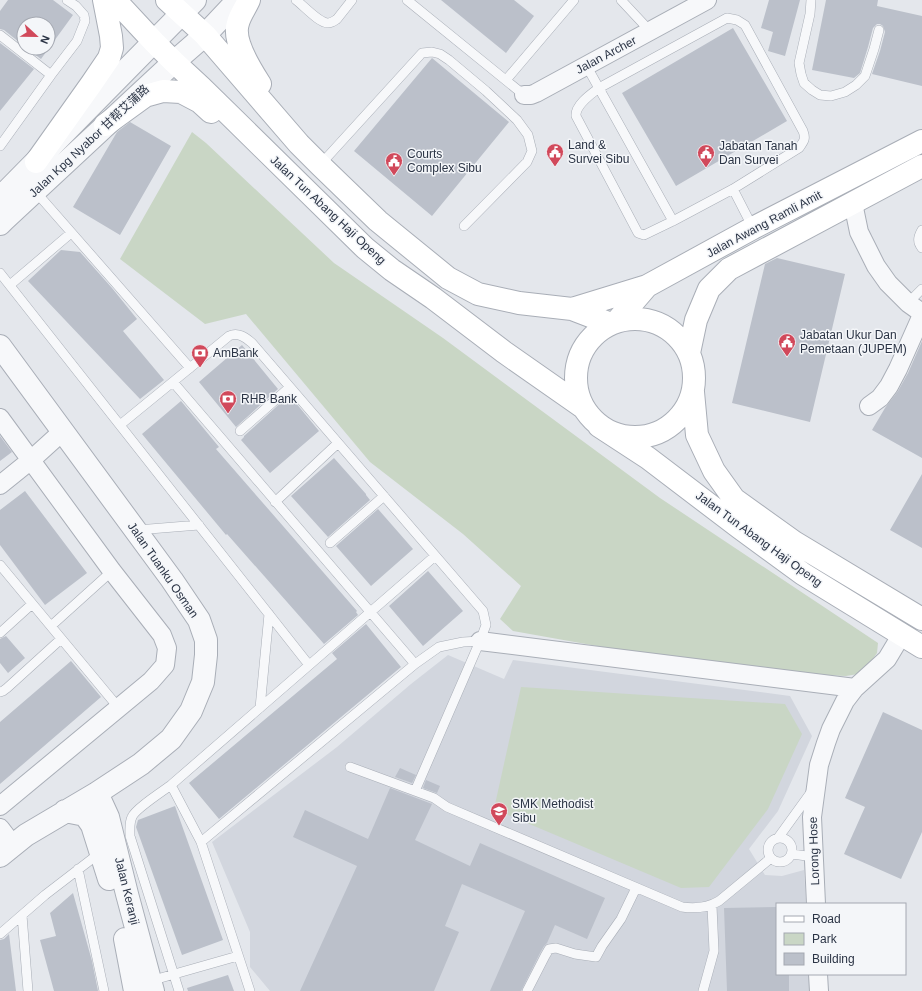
<svg xmlns="http://www.w3.org/2000/svg" width="922" height="991" viewBox="0 0 922 991" font-family="Arial,'Noto Sans SC',sans-serif">
<style>
.built{fill:#d2d6de}
.green{fill:#c9d6c5}
.building{fill:#bbc0ca}
.lines{fill:none;stroke-linecap:round;stroke-linejoin:round}
.service-casing{stroke:#a9aeb7;stroke-width:10}
.minor-casing{stroke:#a9aeb7;stroke-width:20}
.tertiary-casing{stroke:#a9aeb7;stroke-width:24}
.secondary-casing{stroke:#a9aeb7;stroke-width:24}
.service{stroke:#f7f8fa;stroke-width:9}
.minor{stroke:#f7f8fa;stroke-width:18}
.tertiary{stroke:#f7f8fa;stroke-width:22}
.secondary{stroke:#fff;stroke-width:22}
.labels{text-anchor:middle;stroke-width:3;stroke-linejoin:round;paint-order:stroke}
.street-label{font-size:12px;fill:#2b3445;stroke:#f4f6f9}
.poi-label{font-size:12px;fill:#2b3445;stroke:#f4f6f9;text-anchor:start}
</style>
<rect width="100%" height="100%" fill="#e4e7ec"/>
<path class="built" d="M448 655 504 679 513 660 790 696 812 736 778 811 749 849 765 875 782 876 804 870 806 904H777V974H809V991H270L250 967V932L212 842 337 747 411 684Z"/>
<path class="green" d="M192 132 206 143 334 263 443 338 660 498 878 643 877 653 868 666 858 674 846 676 797 674 670 659 513 631 500 619 521 586 463 534 370 462 246 314 205 324 120 259Z
M521 687 785 704 802 734 768 809 709 887 681 888 494 809Z"/>
<path class="building" d="M8 0H53L73 15 41 59 26 48H48V24H24V46L4 30 0 29V11Z
M441 0H514L534 16 506 53Z
M769 0H800L785 56 768 51 773 32 761 28Z
M826 0H878L877 6 922 16V86L872 74 880 51 885 32 883 26 880 24H877L873 28 868 47 860 73 854 78 812 70Z
M733 28 787 121 676 186 622 93Z
M0 43 34 69 0 111Z
M432 58 509 122 432 216 354 151Z
M130 122 171 146 120 235 73 207 117 132Z
M61 250 80 252 112 288 137 319 123 331 164 380 140 399 28 281Z
M777 258 845 274 810 422 732 403 765 264Z
M922 341V458L872 430 885 408 888 404 898 391 908 373Z
M242 345 278 389 236 427 199 382Z
M291 397 319 431 270 473 241 440 244 437V436L286 398 288 400Z
M181 401 219 447 216 449 357 611 356 612 358 615 324 644 227 534 226 535 142 434Z
M0 436 12 452 0 461Z
M334 458 366 494V495L370 500 328 537 291 496Z
M922 474V548L890 530Z
M25 491 87 573 45 605 0 545V510Z
M378 509 413 549 371 586 336 546Z
M428 571 463 611 423 646 389 606Z
M366 624 401 667 219 819 189 783 337 659 332 653Z
M6 636 25 658 8 673 0 663V639Z
M71 661 101 697 0 784V722Z
M883 712 922 730V832L901 879 844 854 865 807 845 798Z
M400 768 416 775 412 783 395 777Z
M426 780 440 786 437 793 423 788Z
M390 788 432 804 415 840 470 866 480 843 605 898 587 939 555 925 547 943 544 946 540 953 521 991H490L525 911 462 884 445 926 459 932 434 991H300L357 866 293 837 305 810 368 839Z
M175 806 223 940 182 955 136 827 138 820Z
M73 893 92 961 98 991H54L40 940 56 936 50 913Z
M777 907V974H789V991H727L724 908Z
M9 934 16 991H0V940L4 939Z
M228 975 234 991H188L187 988Z"/>
<g class="lines">
<g class="service-casing">
<path id="service" d="M296 0C304 6 319 23 328 23 332 23 334 21 337 19L352 0
M407 0 524 95
M621 0 650 31
M811 0 810 14 799 63 801 74 804 83 812 90 820 95 831 96 845 92 856 85 865 76 874 49 879 30
M727 18 737 20 745 25 803 131C806 139 804 141 799 148L733 189 673 221 644 235 638 233 576 116C575 105 591 94 599 88Z
M0 35 51 75
M586 65 673 221
M506 80 574 0
M0 146 51 75 77 41 85 21 84 15 76 6 67 0
M320 165 422 53 432 52 440 54 449 60 486 91 517 120 528 135 532 151 527 162 464 226
M733 189 753 228
M35 191 190 368
M922 230C918 237 917 242 922 248
M0 273 309 665
M10 285 71 233
M908 303 922 289
M173 382 415 664
M120 425 229 336C238 332 245 337 252 343L483 611 486 625 480 641 415 791
M240 431 290 387
M275 502 338 443
M137 530 199 525
M330 543 384 496
M0 565 118 707
M51 626 112 571
M0 633 32 604
M0 692 3 691 7 688 61 639
M260 708 269 614
M350 767 434 798 447 807 682 907C695 909 707 908 719 901L771 858
M171 785 201 842 250 991
M768 850a12 12 0 1 1 24 0a12 12 0 1 1-24 0Z
M778 838 812 791
M201 842 415 664 439 647 463 642 480 641
M792 854 814 857
M78 869 104 991
M22 915 28 991
M0 934 45 895 101 852
M150 981 238 956
M179 991 130 836C130 830 129 823 132 817 135 809 163 791 171 785L435 556
M527 991 545 956 549 949 556 948 575 954 596 957 602 946 621 919 636 888
M703 991 714 951 712 906"/>
</g>
<g class="minor-casing">
<path id="minor" d="M524 95H531L536 93 707 0
M853 203 859 232 876 266 888 283 908 303 922 313
M869 406 880 398 889 386 898 369 922 315
M0 418 112 571 162 635 167 648 165 665 151 681 0 806
M0 485 31 460 63 431
M480 641 855 688
M0 828 13 845
M816 904 812 817 819 765 826 743 831 729 845 701 855 688 887 659 902 634
M818 974 819 991"/>
</g>
<g class="tertiary-casing">
<path id="tertiary" d="M0 198 195 0
M0 224 4 220 174 62 205 35 238 0
M0 346 172 580 199 620 206 640V655L203 682 191 711 171 739 141 764 97 793 26 835 0 856
M97 793 108 817 127 894 153 991
M65 811 85 815 92 825 109 879
M125 939 135 991"/>
</g>
<g class="secondary-casing">
<path id="secondary" d="M115 0 154 42 174 62 202 88 365 248 392 270 433 298 504 352 584 408
M167 0 205 35 299 144 320 165 378 221 448 278 478 294 519 303 572 309 611 324
M249 0C246 7 240 15 238 23 232 41 251 70 260 84
M105 125 145 96 163 91 181 92 200 102 211 112
M36 162 92 83 109 58 112 48 111 36 104 0
M572 309 647 286
M576 378a59 59 0 1 1 118 0a59 59 0 1 1-118 0Z
M617 321 647 286 753 228 922 141
M689 353 696 320 709 289 729 269 922 166
M693 392 697 435 714 471 734 499 794 542 922 619
M599 426 648 458 740 528 803 574 922 647"/>
</g>
<use href="#service" class="service"/>
<use href="#minor" class="minor"/>
<use href="#tertiary" class="tertiary"/>
<use href="#secondary" class="secondary"/>
</g>
<defs>
<g id="civic-pin" transform="scale(0.9)"><path d="M0 17L-7.5 6A9.5 9.5 0 1 1 7.5 6Z" fill="#d1495b" stroke="#f4f6f9"/><path d="M-.6-6.5H3V-4.5H.6V-3L4-1V1h2V6H-6V1h2V-1L-.6-3ZM-1.2 2.5V6h2.4V2.5Z" fill="#fff"/></g>
<g id="bank-pin" transform="scale(0.9)"><path d="M0 17L-7.5 6A9.5 9.5 0 1 1 7.5 6Z" fill="#d1495b" stroke="#f4f6f9"/><path d="M-6-4H6V4H-6ZM0-2.3a2.3 2.3 0 1 0 0 4.6a2.3 2.3 0 1 0 0-4.6Z" fill="#fff"/></g>
<g id="school-pin" transform="scale(0.9)"><path d="M0 17L-7.5 6A9.5 9.5 0 1 1 7.5 6Z" fill="#d1495b" stroke="#f4f6f9"/><path d="M0-5L7-2L0 1L-7-2ZM-4 1L0 2.5L4 1V4Q0 6-4 4Z" fill="#fff"/></g>
</defs>
<g fill-rule="evenodd">
<use href="#civic-pin" x="555" y="152"/>
<use href="#civic-pin" x="706" y="153"/>
<use href="#civic-pin" x="394" y="161"/>
<use href="#civic-pin" x="787" y="342"/>
<use href="#bank-pin" x="200" y="353"/>
<use href="#bank-pin" x="228" y="399"/>
<use href="#school-pin" x="499" y="811"/>
</g>
<g class="labels">
<g class="street-label">
<text transform="translate(606 55) rotate(-28)" y="4">Jalan Archer</text>
<text transform="translate(89 141) rotate(-43)" y="4">Jalan Kpg Nyabor 甘帮艾蒲路</text>
<text transform="translate(328 210) rotate(43)" y="4">Jalan Tun Abang Haji Openg</text>
<text transform="translate(764 224) rotate(-28)" y="4">Jalan Awang Ramli Amit</text>
<text transform="translate(759 539) rotate(36)" y="4">Jalan Tun Abang Haji Openg</text>
<text transform="translate(163 570) rotate(55)" y="4">Jalan Tuanku Osman</text>
<text transform="translate(814 851) rotate(-92)" y="4">Lorong Hose</text>
<text transform="translate(127 891) rotate(76)" y="4">Jalan Keranji</text>
</g>
<g class="poi-label">
<text x="568" y="149">Land &amp;<tspan x="568" dy="14">Survei Sibu</tspan></text>
<text x="719" y="150">Jabatan Tanah<tspan x="719" dy="14">Dan Survei</tspan></text>
<text x="407" y="158">Courts<tspan x="407" dy="14">Complex Sibu</tspan></text>
<text x="800" y="339">Jabatan Ukur Dan<tspan x="800" dy="14">Pemetaan (JUPEM)</tspan></text>
<text x="213" y="357">AmBank</text>
<text x="241" y="403">RHB Bank</text>
<text x="512" y="808">SMK Methodist<tspan x="512" dy="14">Sibu</tspan></text>
</g>
</g>
<rect x="776" y="903" width="130" height="72" fill="#f4f6f9" stroke="#a4a8b1"/>
<rect x="784" y="916" width="20" height="6" fill="#ffffff" stroke="#a4a8b1"/>
<text x="812" y="923" font-size="12" fill="#2b3445">Road</text>
<rect x="784" y="933" width="20" height="12" fill="#c9d6c5" stroke="#a4a8b1"/>
<text x="812" y="943" font-size="12" fill="#2b3445">Park</text>
<rect x="784" y="953" width="20" height="12" fill="#bbc0ca" stroke="#a4a8b1"/>
<text x="812" y="963" font-size="12" fill="#2b3445">Building</text>
<g transform="translate(36 36) rotate(112)"><circle r="19" fill="#f4f6f9" stroke="#a4a8b1"/>
<path d="M0-3L7 15L0 10L-7 15Z" fill="#d1495b"/>
<text y="-6" font-size="11" font-weight="bold" text-anchor="middle" fill="#2b3445">N</text>
</g>
</svg>
